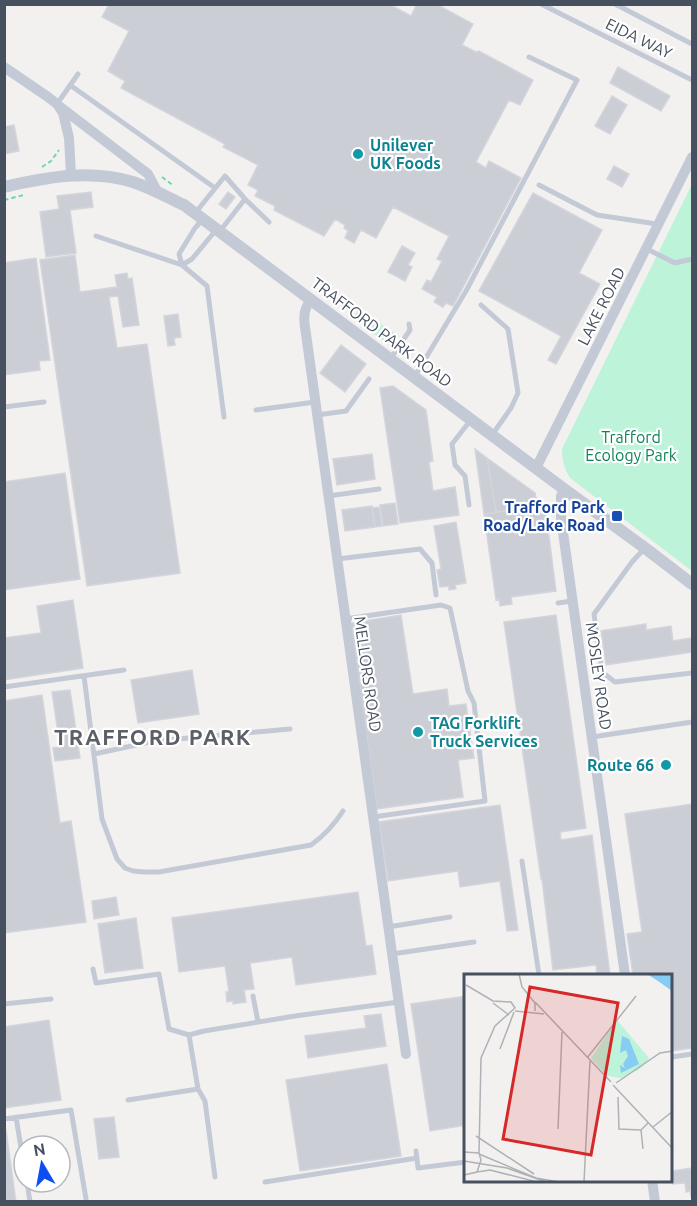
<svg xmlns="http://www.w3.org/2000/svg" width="697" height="1206" viewBox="0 0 697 1206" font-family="Ubuntu,sans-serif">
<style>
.green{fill:#bcf3d9}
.building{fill:#ccced6;stroke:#d4d5dc;stroke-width:1.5}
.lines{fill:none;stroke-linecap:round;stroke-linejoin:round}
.path{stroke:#72d4b2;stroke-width:2;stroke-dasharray:4.5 3;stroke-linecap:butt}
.service{stroke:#c3cad6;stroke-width:5}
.minor{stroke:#c3cad6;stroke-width:10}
.tertiary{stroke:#c3cad6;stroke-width:12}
.culture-dot{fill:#0f9aa8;stroke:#fff;stroke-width:2}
.transit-dot{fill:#1a4fb4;stroke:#fff;stroke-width:2}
.labels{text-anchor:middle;stroke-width:4.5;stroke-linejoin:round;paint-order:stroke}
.street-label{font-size:16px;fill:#47505f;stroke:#fff}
.culture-label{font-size:16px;font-weight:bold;fill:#0d838f;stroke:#fff;text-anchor:start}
.park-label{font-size:16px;fill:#10825a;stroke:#fff}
.transit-label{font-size:16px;font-weight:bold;fill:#164399;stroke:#fff;text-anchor:end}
.district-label{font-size:22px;font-weight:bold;letter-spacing:1.5px;fill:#5c5f66;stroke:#fff}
.inset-road{fill:none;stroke:#aeb1b6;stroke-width:1.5}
.view{fill:#d62828;fill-opacity:0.15;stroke:#d62828;stroke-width:3}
.inset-edge{fill:none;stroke:#47505f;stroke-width:3}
</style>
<rect width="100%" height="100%" fill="#f3f1f0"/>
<path class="green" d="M692 184V571L570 478C564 468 562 460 562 449Z
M359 309 399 336 391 346 353 318Z"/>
<path class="building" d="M109 4H389L411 16 417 4H436L473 24 462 45 476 52 479 51 533 80 520 105 509 100 476 162 486 168 489 161 521 178 453 306 446 303 443 307 434 302 437 297 422 289 427 280 431 282 442 261 437 259 449 236 393 207 376 238 361 230 354 243 345 238 348 231 344 228 345 225 335 219 324 236 274 210 275 206 255 196 258 190 248 185 258 165 223 147 225 144 121 88 125 81 108 71 129 31 102 17Z
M618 67 670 96 661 111 610 83Z
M612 96 627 105 610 134 595 126Z
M14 125 19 151 4 154V127Z
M614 166 629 174 622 187 607 179Z
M91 192 93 207 70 210 76 253 46 257 40 212 59 209 57 196Z
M228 192 235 197 226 209 219 204Z
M533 193 602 230 579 273 600 284 556 364 548 360 561 336 479 291Z
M402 246 415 253 408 265 412 267 405 281 388 272Z
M75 255 80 292 117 287 115 275 127 273 128 279 132 278 139 325 123 327 118 296 109 297 117 348 147 344 180 573 87 586 40 260Z
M36 258 50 360 39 361 40 370 4 375V263Z
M178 314 181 337 174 338 175 345 168 346 164 316Z
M341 345 366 364 345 392 320 373Z
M393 386 426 410 433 461 429 462 433 491 455 487 459 515 400 523 380 388Z
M475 449 487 458 496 512 484 514Z
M372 454 375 479 337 485 333 459Z
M487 458 535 493 538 506 496 512Z
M65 473 80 579 4 590V482Z
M395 503 398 524 383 526 380 505Z
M545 505 556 591 511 597 512 604 500 606 499 599 496 600 484 514Z
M372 506 375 527 345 531 342 510Z
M379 507 382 526 375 527 372 508Z
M456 522 466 583 455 585 456 589 449 590V586L440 587 437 570 441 569 434 526Z
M73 600 83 668 4 680V638L41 633 37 606Z
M401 615 413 694 447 689 449 706 466 704 474 758 458 760 463 797 377 809 351 623Z
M556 615 586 828 560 832 561 840 592 835 610 975H597L596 965 553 970 542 879H541L504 622Z
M646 624V630L671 626 673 641 692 638V646H691L692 652 606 665 601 631Z
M192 670 199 714 138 723 131 680Z
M70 690 80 758 55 761 53 748 60 747 52 692Z
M42 695 60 823 71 821 86 922 4 933V701Z
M692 804V1048L672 1051V975H633L627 934 642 932 625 814Z
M500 805 518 930 507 931 500 881 460 887 458 871 388 881 379 822Z
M358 892 366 946 372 945 376 974 296 985 292 957 250 963 254 989 244 990 246 1002 233 1004V1001L227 1002 226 992H229L225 966 179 972 172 918Z
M116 897 119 915 94 919 92 901Z
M136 918 143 968 105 973 98 924Z
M466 996V1125L430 1131 411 1004Z
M381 1014 386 1046 308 1058 305 1036 366 1028 364 1016Z
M49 1020 61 1100 4 1108V1027Z
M387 1064 401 1156 300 1171 286 1080Z
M114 1117 119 1157 99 1159 94 1119Z
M4 1130H6L16 1202H4Z
M692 1168V1195L691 1196 690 1191 686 1192 685 1183 673 1184 672 1171Z"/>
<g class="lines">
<path class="path" d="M42 167 51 161 59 150
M162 177 174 186
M4 200 24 195"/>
<path class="service" d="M541 4 692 80
M615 4 692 44
M70 85 215 188
M57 104 78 74
M539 185 597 215 657 224
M245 199 269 222
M196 212 225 176 245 199 220 231
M96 236 182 265 207 286 224 417
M647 249 675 263 692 259
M182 265 179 254 195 228 203 219
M182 265 192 259 216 230
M481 305 508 329 518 393 511 408 492 435
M391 358 410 330 409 324
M415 376 466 291 577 80 529 57
M4 407 44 402
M256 410 315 402
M317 415 346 411 369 379
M328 496 379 489
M469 505 465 476 455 465 452 444 470 421
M644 549 632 562 594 614 602 672 615 682 692 673
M337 559 420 549 432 563 436 595
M558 603 572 601
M345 619 441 605 450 608 468 691 474 703 485 801 373 817
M84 676 102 819 117 859 125 868 133 871 144 872H159L311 845C325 835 334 825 343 811
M4 687 124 670
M592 737 692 722
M94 754 155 741 290 729
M522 861 539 975
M388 927 450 917
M392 954 474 942
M93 969 96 983 159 974 169 1029 189 1035
M253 996 258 1022
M4 1004 51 999
M672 1057 692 1054
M198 1089 205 1101 215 1177
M128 1100 198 1089 189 1035 204 1031 295 1016 399 1002
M16 1117 24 1166
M4 1119 71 1110 86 1199
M416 1151 418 1168 466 1162
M27 1182 30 1202
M265 1182 417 1158"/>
<path class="minor" d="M4 67 48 97 57 104 63 113 69 138 71 175
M59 106 148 174 157 191
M311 300C302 310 304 322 306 334L406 1054
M536 468 692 157
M564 489 561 496V518L625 975
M652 1180 655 1202"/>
<path class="tertiary" d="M4 187C47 177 90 169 133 182 151 188 167 197 184 205L564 489 645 548 692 584"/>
</g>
<g class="culture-dot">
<circle cx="358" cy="154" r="6"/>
<circle cx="418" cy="732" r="6"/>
<circle cx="666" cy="765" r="6"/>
</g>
<rect class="transit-dot" x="611" y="510" width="12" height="12" rx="3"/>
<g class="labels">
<g class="street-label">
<text transform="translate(639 38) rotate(26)" y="6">EIDA WAY</text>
<text transform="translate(601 306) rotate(-63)" y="6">LAKE ROAD</text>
<text transform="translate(382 332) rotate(37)" y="6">TRAFFORD PARK ROAD</text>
<text transform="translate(368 674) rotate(82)" y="6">MELLORS ROAD</text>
<text transform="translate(599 676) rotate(82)" y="6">MOSLEY ROAD</text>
</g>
<g class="culture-label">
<text x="370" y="151">Unilever<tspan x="370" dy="18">UK Foods</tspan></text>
<text x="430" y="729">TAG Forklift<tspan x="430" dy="18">Truck Services</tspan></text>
<text x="654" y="771" text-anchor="end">Route 66</text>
</g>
<g class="park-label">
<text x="631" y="443">Trafford<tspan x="631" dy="18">Ecology Park</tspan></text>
</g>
<g class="transit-label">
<text x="605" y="513">Trafford Park<tspan x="605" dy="18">Road/Lake Road</tspan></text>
</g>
<g class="district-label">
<text x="153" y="745">TRAFFORD PARK</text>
</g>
</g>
<g transform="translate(464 974)">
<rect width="208" height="208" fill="#f3f1f0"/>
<path d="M153 46 185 84 176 95 157 104 143 102 127 84Z" fill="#bcf3d9"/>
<path d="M183 0H208V17L194 7ZM158 62 165 65 175 90 157 99 156 91 161 94 159 90 164 82 162 76 156 79Z" fill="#86ccf3"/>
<path class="inset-road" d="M55 0 58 13 71 29V37M2 11 29 27 47 28 51 34 31 52 17 84 15 179M71 28 147 108M29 29 45 41M51 37 80 40M36 75 50 38M123 84 172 22M152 109 196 79 209 77M149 111 209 175M154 123 155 155 177 156 184 149M189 153 209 137M94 155 98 58M177 156 179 175M12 162 70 200M0 178 15 179 17 186 13 198 0 201M15 180 72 204 95 208M0 187 43 194 82 208M13 198 26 196 73 208M120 208 126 87M170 208H209"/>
<path class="view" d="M66 13 154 29 127 181 39 165Z"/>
<rect width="208" height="208" class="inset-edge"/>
</g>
<rect width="697" height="1206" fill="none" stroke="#47505f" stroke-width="12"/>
<g transform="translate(42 1164) rotate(350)"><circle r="28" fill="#ffffff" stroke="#b5b9bf" stroke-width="1.5"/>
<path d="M0-4.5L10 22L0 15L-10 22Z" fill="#0c4ef1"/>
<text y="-9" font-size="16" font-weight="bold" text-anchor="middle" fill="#47505f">N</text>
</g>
</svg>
